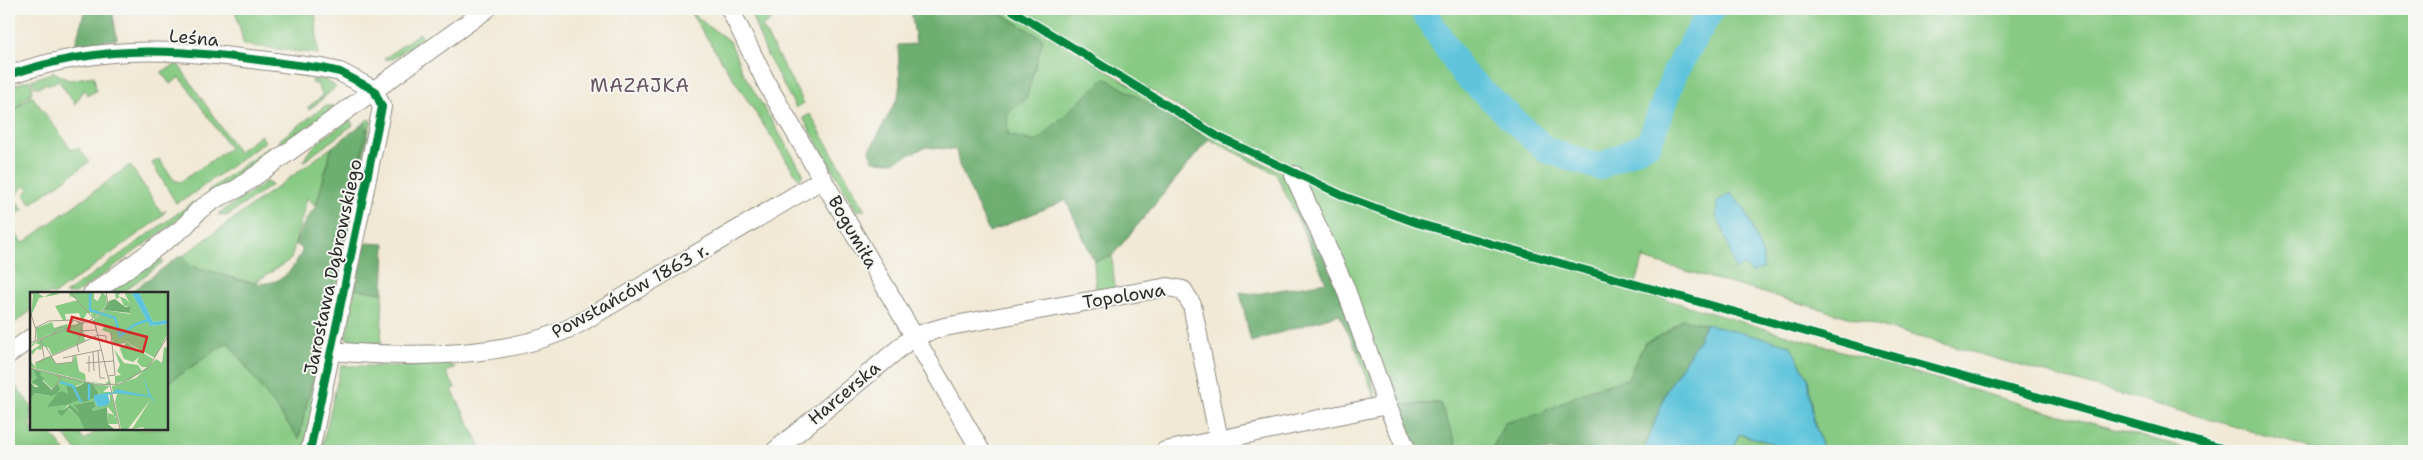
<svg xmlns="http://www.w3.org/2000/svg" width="2423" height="460" viewBox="0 0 2423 460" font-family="'Shantell Sans',sans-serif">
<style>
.green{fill:#87ca83;stroke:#597a57}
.forest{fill:#6dae71;stroke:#4c6c4e}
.water{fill:#5ec4dc;stroke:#447884}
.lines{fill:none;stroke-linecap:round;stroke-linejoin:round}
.river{stroke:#5ec4dc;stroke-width:26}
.minor-casing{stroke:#8e8a80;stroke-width:20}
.minor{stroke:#fff;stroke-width:18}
.cycleway-casing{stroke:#f6f6f2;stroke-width:11}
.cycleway{stroke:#00873e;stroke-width:8}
.labels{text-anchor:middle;stroke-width:4;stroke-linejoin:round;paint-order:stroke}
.street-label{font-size:18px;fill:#2b2b2b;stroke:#f6f6f2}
.neighbourhood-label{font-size:19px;letter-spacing:1px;fill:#695563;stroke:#f6f6f2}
.inset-river{fill:none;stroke:#5ec4dc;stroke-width:2.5}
.inset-road{fill:none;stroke:#a29d91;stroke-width:1}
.view{fill:#d62828;fill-opacity:0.15;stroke:#d62828;stroke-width:2.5}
.inset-edge{fill:none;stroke:#2b2b2b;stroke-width:2.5}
</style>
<rect width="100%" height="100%" fill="#f6f6f2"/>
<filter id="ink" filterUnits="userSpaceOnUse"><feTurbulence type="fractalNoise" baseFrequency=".02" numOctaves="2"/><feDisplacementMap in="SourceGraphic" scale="10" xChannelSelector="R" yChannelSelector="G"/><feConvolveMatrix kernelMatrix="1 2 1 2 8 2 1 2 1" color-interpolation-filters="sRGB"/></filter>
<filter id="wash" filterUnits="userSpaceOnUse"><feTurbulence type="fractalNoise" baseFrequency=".0096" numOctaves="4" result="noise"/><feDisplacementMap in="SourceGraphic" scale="20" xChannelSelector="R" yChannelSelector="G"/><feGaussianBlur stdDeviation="1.12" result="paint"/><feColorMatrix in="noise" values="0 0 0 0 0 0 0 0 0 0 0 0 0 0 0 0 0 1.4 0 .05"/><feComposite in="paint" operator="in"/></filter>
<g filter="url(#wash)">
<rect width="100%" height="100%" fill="#f1e9d5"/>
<path class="green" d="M235 9H315L318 54 244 45Z
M688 9 708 26 730 41 742 71 803 173 800 181Z
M749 9H785L762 27 804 103 796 108 767 55Z
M993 9H1008L1216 138 1281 172 1291 180 1301 197 1371 374 1376 401 1357 351H1360L1307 225 1294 211 1276 174 1209 139 1105 78 1036 142 1008 135 1007 114 1026 99 1043 39Z
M1017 9H2414V451H2321L1644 259V256L1634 290 2041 410 2199 451H1824L1813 419 1808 378 1790 346 1683 319 1666 333 1645 343 1627 379 1589 390 1541 413 1505 423 1491 451H1459L1440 403 1387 405 1295 172 1216 130Z
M419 33 423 38 392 59H384Z
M178 64 238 152 261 135 265 142 188 197 176 203 152 163 159 159 174 180 180 182 230 148 180 77 170 84 161 72Z
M54 72 68 80 94 76 96 91 88 95 84 90 75 104 58 80 50 85 46 83 40 87H35L31 80Z
M313 79 326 80 336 87 309 110 308 107 323 96 317 84 311 83Z
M29 80 33 88 31 94 10 113 32 96 72 150 78 147 89 162 31 204 24 195 29 189 25 185 14 197 23 210 9 220V87Z
M325 106H337L285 143H280L278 141Z
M810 114 865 210H856L803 118Z
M368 119 371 121 304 451H77L60 429H75L84 440 100 429H166V384L228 342 299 439 367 130 365 122Z
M350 120 353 125 303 162C311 143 333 132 350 120Z
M269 147V155L208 199 209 190Z
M332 147 316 206 307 198 291 259 254 283 173 263Z
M130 165 162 213 166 210 160 218 55 294H31V311L9 327V277L17 271 9 260V236L14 232 23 243Z
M266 182 272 185 227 216 218 214Z
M192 203 199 205 76 294H65Z
M1112 256 1115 291 1096 293 1094 261Z
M156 259H161L163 262 120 294H108Z
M355 289 383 293 381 344 358 343 346 338Z
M446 363 455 367 446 372 455 388 452 390 483 451H321L341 366H417Z
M15 385 31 406V429H48L65 451H9V389Z
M1738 434 1772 443 1780 451H1733Z"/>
<path class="forest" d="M85 9H112L117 39 75 45Z
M911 9H993L1043 39 1026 99 1007 114 1008 135 1036 142 1105 78 1209 139 1112 256 1094 261 1066 200 989 232 959 165 956 150 926 147 893 162 873 161 870 150 898 97 900 83 898 45 916 44Z
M365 122 367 130 299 439 228 342 166 384V294H128L181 255 190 267H197V269L203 271 204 269C226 275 258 291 280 279 290 274 296 262 302 252V248L295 244 306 219 316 206 332 147Z
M1294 211C1329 248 1342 305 1361 351H1357L1339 314 1251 342 1240 292 1256 294 1326 282Z
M366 243 385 244 383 293 355 289Z
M1683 319 1706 324 1696 344 1667 390 1644 451H1491L1505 423 1541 413 1589 390 1627 379 1645 343 1666 333Z
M1440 403 1459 451H1416L1397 406Z"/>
<path class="water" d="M1730 193 1745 209 1763 256V268L1752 273 1743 265 1735 270 1724 231 1716 216 1717 202Z
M1706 324 1790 345 1808 378 1813 419 1824 451H1780L1772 443 1739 434 1733 451H1644L1667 390 1696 344Z"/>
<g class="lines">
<path class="river" d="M1422 9 1462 72 1546 150 1599 167 1649 143 1676 70 1712 9"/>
</g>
</g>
<g filter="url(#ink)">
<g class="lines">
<g class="minor-casing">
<path id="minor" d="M730 9 768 86 981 451
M9 75C122 36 207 54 322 68L340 72 374 90 382 107 310 451
M1294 175 1345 287 1387 405 1407 451
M92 294 183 228 199 210 217 198 237 189 487 9
M332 351C408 358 512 359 580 323L823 179
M9 354 31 338
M775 451 914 336 944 327 1168 287 1183 290 1192 305 1219 440
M1165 451 1387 405"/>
</g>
<use href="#minor" class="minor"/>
<g class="cycleway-casing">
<path id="cycleway" d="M1010 9 1217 136 1346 197 1417 223 2232 451
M9 75C122 36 207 54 322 68L340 72 374 90 382 107 310 451"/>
</g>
<use href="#cycleway" class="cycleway"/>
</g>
</g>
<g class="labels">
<g class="street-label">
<text transform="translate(194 38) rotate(5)" y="6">Leśna</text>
<text transform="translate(853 232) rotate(60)" y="6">Bogumiła</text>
<text transform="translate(333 267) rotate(-78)" y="6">Jarosława Dąbrowskiego</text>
<text transform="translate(630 291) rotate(-29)" y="6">Powstańców 1863 r.</text>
<text transform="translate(1124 296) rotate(-9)" y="6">Topolowa</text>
<text transform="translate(844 393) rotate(-40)" y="6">Harcerska</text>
</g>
<g class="neighbourhood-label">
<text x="640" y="92">MAZAJKA</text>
</g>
</g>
<g transform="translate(30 292)">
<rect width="138" height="138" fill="#f1e9d5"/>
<path d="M0 0H10L9 2 14 5 23 0 30 2 9 6 1 24 3 3ZM39 0H64V7L68 9 72 0 76 4 77 13 65 25V27L74 18 100 22 101 14H94L90 5 86 7 85 0H91L88 4 96 7 100 12 94 0H101L120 34 137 32V43L125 66 91 47 123 67 119 74 115 78 99 88 84 92H80L79 84 81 92H85V84L91 83 87 79 90 73 84 57 94 71 108 73 112 79 117 75H112L107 70 109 65 103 70 94 67 90 57 92 53 95 55V51L84 53 80 41 72 38 74 35 70 31 66 33 67 39 63 29 57 30 64 28V25L63 27 59 28 63 26 61 21H57L52 30 49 21 35 22 36 28H33L25 14 48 8 41 4 40 6ZM109 0 137 1V28L123 30ZM40 28H44L41 33 48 32 47 29 52 31 55 49 22 63 19 56 12 54 11 58 7 57 2 63 1 59 10 53 6 51 1 55 2 52 23 41 7 48 6 36 22 30 24 36 37 32 39 35ZM134 55 137 56V137H113L114 135 102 137 121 107 98 137H91L85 110 87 102H83L82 94 106 86 126 67 132 71ZM46 62 49 79 55 82 56 89 75 92 79 89V92L75 93 64 91 0 75V68L6 76 5 72 14 66 21 64 26 72 42 70ZM0 76 56 90 44 95 38 103 27 101 22 114 36 113 46 105 64 104 67 114 80 109V102H69L63 92 80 94 73 100H81L87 124 83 126 87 125 88 132H78V121L84 123 78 115 64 119 60 117 66 115 64 109 45 113 49 120 38 113 34 118H28V121L34 120 38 116 50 125 54 137H0V108L5 101 21 104 26 101 3 78 7 86 3 91 10 95 2 92Z" fill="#87ca83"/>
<path d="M85 7 95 15 101 14 100 21 74 18 79 9ZM3 78 11 80 10 83 15 87 12 88 22 98 27 92 30 97 27 101 32 99 38 102 36 92 47 95 56 90 63 92 69 102 58 109 52 110 47 105 49 108 36 113 17 115 27 102 21 104 5 101 0 108V90L5 95H9L2 90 7 86ZM64 109 66 115 61 117 64 119 77 115 78 132 84 137H54L49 125 39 116 32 124 28 121V118H34L40 113 49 120 44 113Z" fill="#6dae71"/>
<path d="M101 0H109L123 30 137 28V32L120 34ZM113 84 121 104 127 112 137 116 127 112 120 105 84 101 78 103 80 111 75 114 68 115 64 108 0 127 64 108V103L84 100 86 97 119 104Z" fill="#5ec4dc"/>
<path class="inset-river" d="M60 0V18L85 26 90 44 104 33 120 27M30 90 43 94 51 110M59 92V108"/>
<path class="inset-road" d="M40 0 63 26M0 19 6 38 5 49M65 26 78 13 76 0M64 28 80 93M50 39 66 38M23 42 30 35 38 37M11 47 14 65M0 51 63 27M16 55 26 72 43 70V63M68 59 70 86H75M49 60 47 53 68 43 76 44V49M63 60 64 79M59 64V80M33 66 71 58M5 71 47 53 53 31 43 28 19 29 5 36M56 71 84 69M0 76 68 93 90 92 118 76 138 44M78 84 85 83 81 41M80 93 90 137M22 99 31 86 27 84"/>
<path class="view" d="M42 25 117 45 113 60 38 39Z"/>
<rect width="138" height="138" class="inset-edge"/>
</g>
<rect width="2423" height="460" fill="none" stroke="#f6f6f2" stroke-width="30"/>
</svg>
